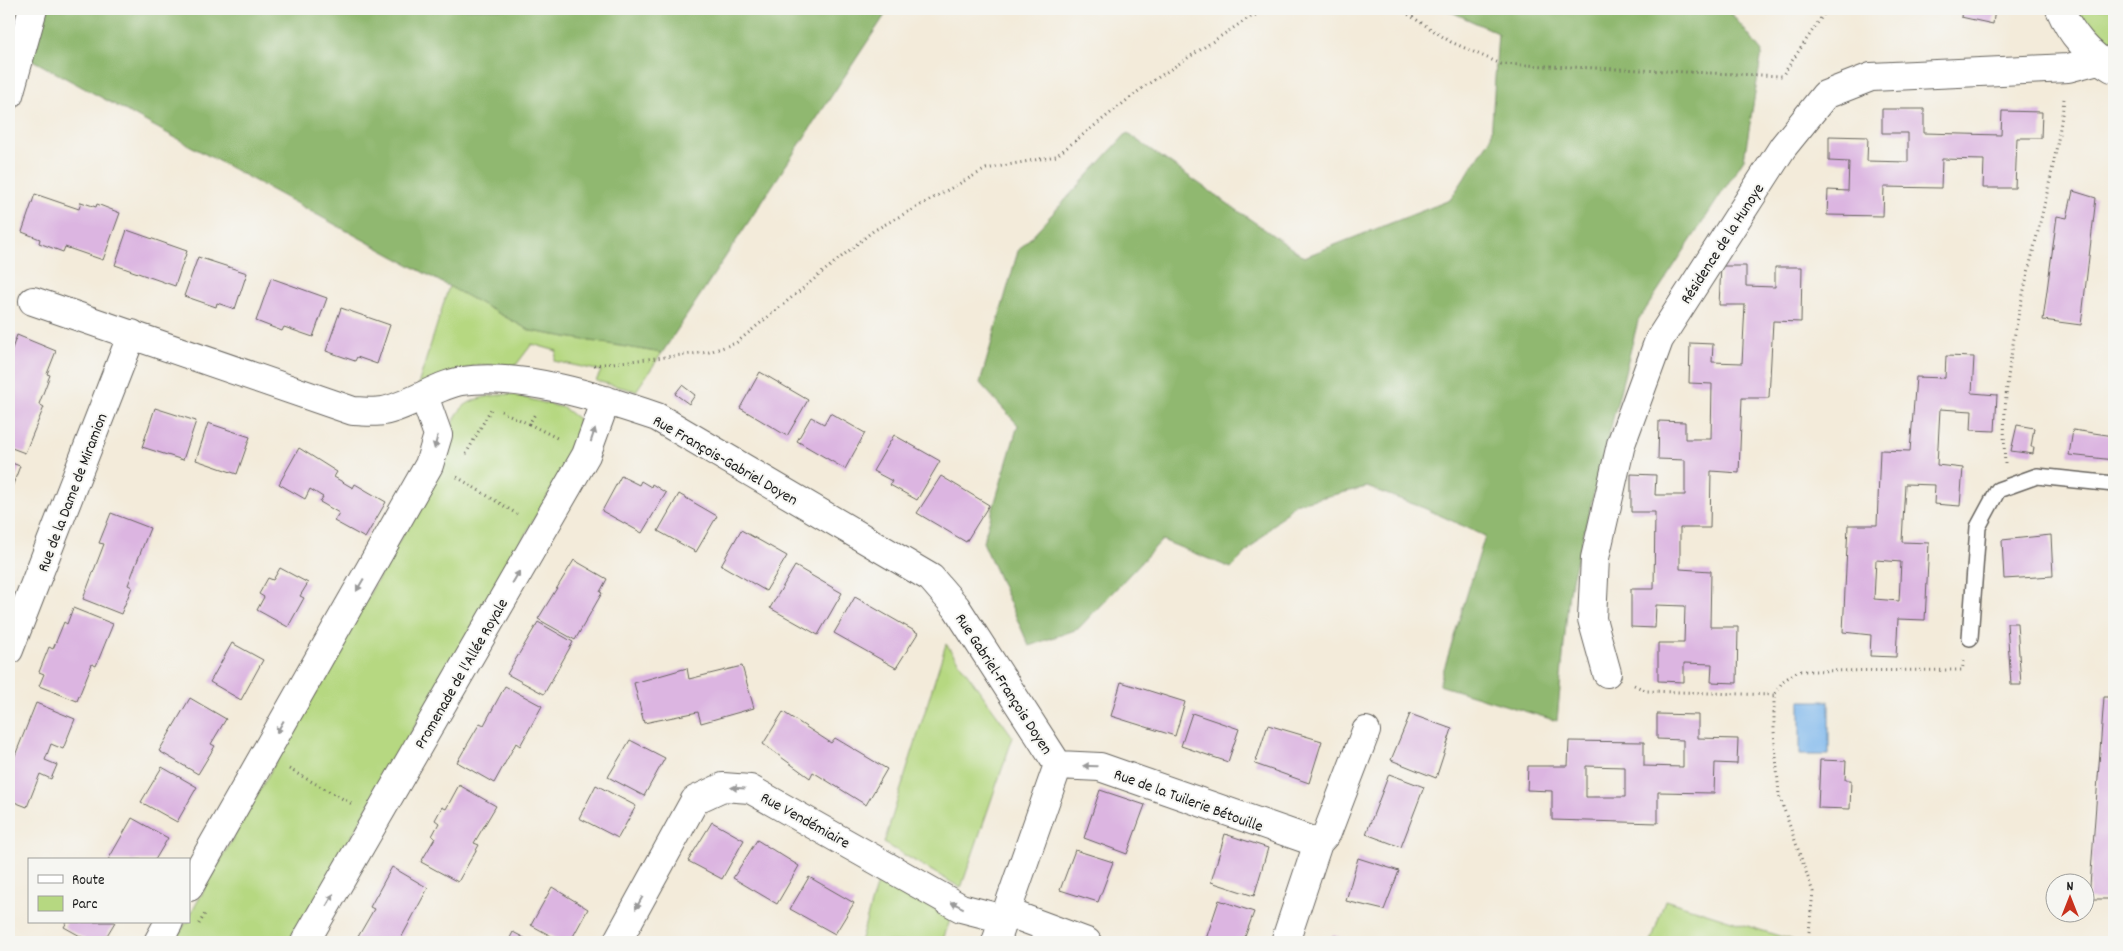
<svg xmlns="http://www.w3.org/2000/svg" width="2123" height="951" viewBox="0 0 2123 951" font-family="Dekko,sans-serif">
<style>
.green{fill:#b6d881;stroke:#697a4e}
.forest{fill:#90b86f;stroke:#566a46}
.water{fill:#7ab5ec;stroke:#4b6884}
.building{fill:#dcb5e1;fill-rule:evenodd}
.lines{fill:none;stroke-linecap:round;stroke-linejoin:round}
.service-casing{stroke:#67645e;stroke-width:18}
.minor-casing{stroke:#67645e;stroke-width:30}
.primary-casing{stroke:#67645e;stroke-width:30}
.path{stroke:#67645e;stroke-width:3;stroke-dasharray:1 4;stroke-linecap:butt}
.service{stroke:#fff;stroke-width:15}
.minor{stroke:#fff;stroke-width:28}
.primary{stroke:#fff;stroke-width:28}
.oneway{fill:#999}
.labels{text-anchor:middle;stroke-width:4;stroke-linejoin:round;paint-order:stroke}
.street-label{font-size:16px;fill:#1c1c1c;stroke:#f6f6f2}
</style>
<rect width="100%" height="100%" fill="#f6f6f2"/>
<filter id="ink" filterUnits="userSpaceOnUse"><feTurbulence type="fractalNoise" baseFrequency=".02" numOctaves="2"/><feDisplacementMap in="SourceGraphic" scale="10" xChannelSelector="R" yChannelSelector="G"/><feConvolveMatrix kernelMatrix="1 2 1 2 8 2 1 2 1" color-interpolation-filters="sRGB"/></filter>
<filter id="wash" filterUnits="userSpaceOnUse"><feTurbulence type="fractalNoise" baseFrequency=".0096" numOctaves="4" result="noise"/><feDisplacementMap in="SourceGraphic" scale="20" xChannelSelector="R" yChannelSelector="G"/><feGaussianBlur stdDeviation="1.12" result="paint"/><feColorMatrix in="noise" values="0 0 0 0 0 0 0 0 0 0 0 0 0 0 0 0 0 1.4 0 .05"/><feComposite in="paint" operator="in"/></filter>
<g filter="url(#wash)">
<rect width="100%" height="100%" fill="#f3ebda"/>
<path class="green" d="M2072 9H2114V51L2108 48Z
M449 286 531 331 662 353 636 391 596 381 601 371 554 361 557 351 532 344 516 365H477L418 385Z
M510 394 564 408 578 419 579 433 568 460 291 942H175L186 922H189V917L445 459C455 409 456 398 510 394Z
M946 644 1013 737 961 888 884 843Z
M879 876 951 918 942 942H860Z
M1665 900 1798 942H1651Z"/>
<path class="forest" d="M38 9H889L662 353 531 331 25 56Z
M1445 9H1728L1762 52 1744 159 1638 321 1569 591 1557 721 1439 685 1485 536 1424 508 1367 487 1294 504 1231 568 1162 540 1078 629 1029 646 983 542 1018 425 980 383 1018 251 1127 133 1304 257 1450 200 1491 138 1498 33Z"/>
<path class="water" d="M1800 701H1829V755H1800Z"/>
<g id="blocks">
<path class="building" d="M1962 9H1995L1993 24 1961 17Z
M1882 109H1924V133L2001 135 2002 111 2042 112 2041 138H2017L2015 188H1983L1984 160 1942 159 1941 188 1884 187 1883 216 1827 215 1828 190 1848 191 1849 162 1829 161V136L1868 137 1867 161 1908 162V133H1882Z
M2073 191 2096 198 2081 325 2043 320 2057 216 2067 218Z
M35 194 79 209 81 202 96 207 97 204 120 213 103 260 65 247 63 252 39 243 40 239 22 232Z
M127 230 187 251 175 286 115 265Z
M198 257 247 273 235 309 217 303 216 307 184 296Z
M1721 266H1746V286L1775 287V267H1802L1801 322 1773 321 1769 398H1742L1739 473 1711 471 1710 528H1680V569L1711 571 1710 627H1738L1737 683 1711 682 1712 664 1684 663V682L1658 681V643H1684L1685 606 1656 605 1655 628 1631 627V589H1654L1655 512H1631V474L1656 475 1655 495H1685V460L1658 459 1659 421 1685 422V439H1711L1712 384 1689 383 1690 343 1713 344 1712 362 1742 363 1745 305H1719Z
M271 278 327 298 313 337 284 327 282 331 256 321Z
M341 308 390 325 377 364 357 357 355 361 326 351Z
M17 335 56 351 47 374 50 375 39 404 44 407 25 453 9 447V404L12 394 9 393V357Z
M1946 356 1974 357 1972 393 1997 395 1995 431 1971 430 1972 411 1940 409 1937 465 1963 468 1960 506 1934 504 1935 485 1905 484 1902 542 1929 543 1925 620 1898 619 1896 657 1870 656 1871 635 1843 632 1848 525H1877L1880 450 1910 451 1916 377 1945 378ZM1876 560 1901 562 1899 601 1874 599Z
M760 372 808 400 787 436 740 408Z
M682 385 695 395 689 404 675 394Z
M155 408 196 421 183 460 142 447Z
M830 413 865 433 845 469 797 441 811 417 824 424Z
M208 423 250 437 237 474 196 460Z
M2017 425 2034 428 2031 447H2034L2033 454 2011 451Z
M2073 430 2114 436V460L2069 455Z
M894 435 940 461 917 500 890 485 892 481 873 471Z
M299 448 337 472 334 477 353 488 355 484 386 502 365 538 334 521 339 513 320 502 323 497 310 489 305 499 279 484Z
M9 462 20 466 9 495Z
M621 476 639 485 641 481 651 487 652 484 666 493 642 533 602 511Z
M941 476 989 505 966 542 917 513Z
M679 494 717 516 696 552 658 531Z
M111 513 150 528 128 585 132 587 121 614 83 599 104 544 99 543Z
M741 530 787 556 766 591 721 565Z
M2051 535 2053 576 2004 579 2002 540Z
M574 560 607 579 600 592 602 593 575 640 538 619Z
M795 566 842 593 818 635 770 608Z
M280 568 308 583 300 596 304 598 288 627 257 610 264 597 259 594 268 578 273 580Z
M855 597 918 633 896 668 834 633Z
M73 608 113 624 96 666 92 664 77 701 39 686 44 674 39 672 49 647 53 649 64 622 67 624Z
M538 622 573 642 544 694 507 674Z
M2007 623H2017L2021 685H2011Z
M232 643 263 660 241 700 210 682Z
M742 666 754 708 701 723 698 712 644 723 634 683 687 668 689 679Z
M1121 682 1185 702 1175 736 1111 716Z
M505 686 542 706 520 746 516 743 494 783 457 762 480 723 484 725Z
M2104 697H2114V899H2089Z
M190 698 226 719 211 744 215 746 198 774 159 751Z
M36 703 75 719 63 749 51 744 45 760 57 765 51 779 40 774 27 807 9 800V762L12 763Z
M783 712 831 743 835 738 887 769 866 805 813 772 810 778 763 744Z
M1192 713 1239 729 1228 762 1181 746Z
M1410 714 1452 729 1436 778 1391 760Z
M1657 714 1698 715V738L1738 739 1737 764 1715 763 1714 793 1658 792V823L1552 820V791L1527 790 1528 766H1568L1569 741 1644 742V766L1683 767V740L1657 739ZM1586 766 1625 767V797H1586Z
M1268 725 1322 741 1309 783 1255 764Z
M630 740 665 758 644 796 608 777Z
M1820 760 1846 761 1845 780H1851L1850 809 1818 808Z
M162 767 197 787 177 822 141 802Z
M1389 774 1424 787 1401 847 1366 834Z
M459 785 496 806 474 843 479 845 458 882 421 862 435 838 432 836 439 823 435 820 442 807 446 809Z
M596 785 636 806 618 838 579 818Z
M1100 790 1145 805 1127 854 1084 838Z
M132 818 168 838 155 860H108Z
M712 822 744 840 722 879 688 861Z
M1225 834 1268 848 1254 896 1211 882Z
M757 840 799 866 777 904 733 878Z
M1075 850 1113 862 1098 902 1060 890Z
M1358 858 1399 871 1384 910 1346 901Z
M392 867 428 888 399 942H355L374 909 370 907Z
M809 877 854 903 835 934 790 909Z
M552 887 588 909 570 942H562L531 925Z
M1219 900 1254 912 1243 942H1205Z
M67 922H115L103 942H91L64 927Z
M513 932 532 942H508Z
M1333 935 1354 942H1331Z"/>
</g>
</g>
<g filter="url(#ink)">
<use href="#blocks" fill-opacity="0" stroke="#67645e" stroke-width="1"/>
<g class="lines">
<g class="service-casing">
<path id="service" d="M1970 638 1978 527 1998 490 2037 476 2114 484"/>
</g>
<g class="minor-casing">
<path id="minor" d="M2060 9C2070 33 2089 55 2112 68
M33 301 353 411C362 411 374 413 383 411 410 406 436 385 462 381 521 372 601 398 657 417L931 578 956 607 1058 765 996 942
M9 650 132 334
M1607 673 1592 619 1595 558 1621 444 1659 340 1783 147 1825 95 1871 77 2068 68 2098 60
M1058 765 1100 767 1318 843
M189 887 429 465 438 435 424 396
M158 942 169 922
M305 942 586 455 606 400
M617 942 695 800 723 787 750 789 961 908 1004 919 1017 916 1087 942
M1285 942 1318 843 1327 833 1366 731"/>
</g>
<g class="primary-casing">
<path id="primary" d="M9 95 33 9"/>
</g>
<path class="path" d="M1246 9 1247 19
M1400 9 1451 42 1501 64 1782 76 1827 9
M594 365 709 352 736 343 873 231 986 169 1056 156 1145 86 1247 19 1268 9
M501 411 529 424 535 414
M529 424 559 439
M466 454 491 409
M2005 464C1997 338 2050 221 2064 99
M457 477 517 514
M1634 685 1647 691 1774 695
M289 769 352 804
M199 924 206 912
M1809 932 1813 892 1779 795 1774 731V695L1783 681 1798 671 1962 670 1964 661"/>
<use href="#service" class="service"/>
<use href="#minor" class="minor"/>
<use href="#primary" class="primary"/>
</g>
<defs><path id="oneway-solid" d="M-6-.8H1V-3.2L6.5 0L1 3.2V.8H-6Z" transform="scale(1.25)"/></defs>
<g class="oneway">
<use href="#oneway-solid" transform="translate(593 435) rotate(-72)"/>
<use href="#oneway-solid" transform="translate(436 442) rotate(104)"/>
<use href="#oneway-solid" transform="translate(516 577) rotate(-60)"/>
<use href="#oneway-solid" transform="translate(360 585) rotate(120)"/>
<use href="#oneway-solid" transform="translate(280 727) rotate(120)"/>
<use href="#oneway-solid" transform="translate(1090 766) rotate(-179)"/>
<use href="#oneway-solid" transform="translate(738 788) rotate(-177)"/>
<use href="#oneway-solid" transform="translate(330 900) rotate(-60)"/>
<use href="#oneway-solid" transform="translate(639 903) rotate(119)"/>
<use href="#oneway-solid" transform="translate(957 905) rotate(-154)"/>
</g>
</g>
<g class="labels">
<g class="street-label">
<text transform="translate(1721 243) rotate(-57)" y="6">Résidence de la Hunoye</text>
<text transform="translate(726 459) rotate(30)" y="6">Rue François-Gabriel Doyen</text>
<text transform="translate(71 492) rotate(-69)" y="6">Rue de la Dame de Miramion</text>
<text transform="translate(460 673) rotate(-60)" y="6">Promenade de l'Allée Royale</text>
<text transform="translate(1005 683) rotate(57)" y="6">Rue Gabriel-François Doyen</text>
<text transform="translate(1189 799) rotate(20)" y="6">Rue de la Tuilerie Bétouille</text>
<text transform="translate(806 819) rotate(29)" y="6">Rue Vendémiaire</text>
</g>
</g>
<rect width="2123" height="951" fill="none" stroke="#f6f6f2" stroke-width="30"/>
<rect x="28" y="858" width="162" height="65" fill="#f6f6f2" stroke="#9f9f9c"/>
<rect x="38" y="875" width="25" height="8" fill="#ffffff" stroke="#9f9f9c"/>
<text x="72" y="884" font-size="15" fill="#1c1c1c">Route</text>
<rect x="38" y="896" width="25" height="15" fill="#b6d881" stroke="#9f9f9c"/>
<text x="72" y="908" font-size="15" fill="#1c1c1c">Parc</text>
<g transform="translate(2070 898)"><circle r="24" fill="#f6f6f2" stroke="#9f9f9c"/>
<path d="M0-4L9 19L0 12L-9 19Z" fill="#c8321e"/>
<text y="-8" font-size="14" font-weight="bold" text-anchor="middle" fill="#1c1c1c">N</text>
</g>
</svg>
